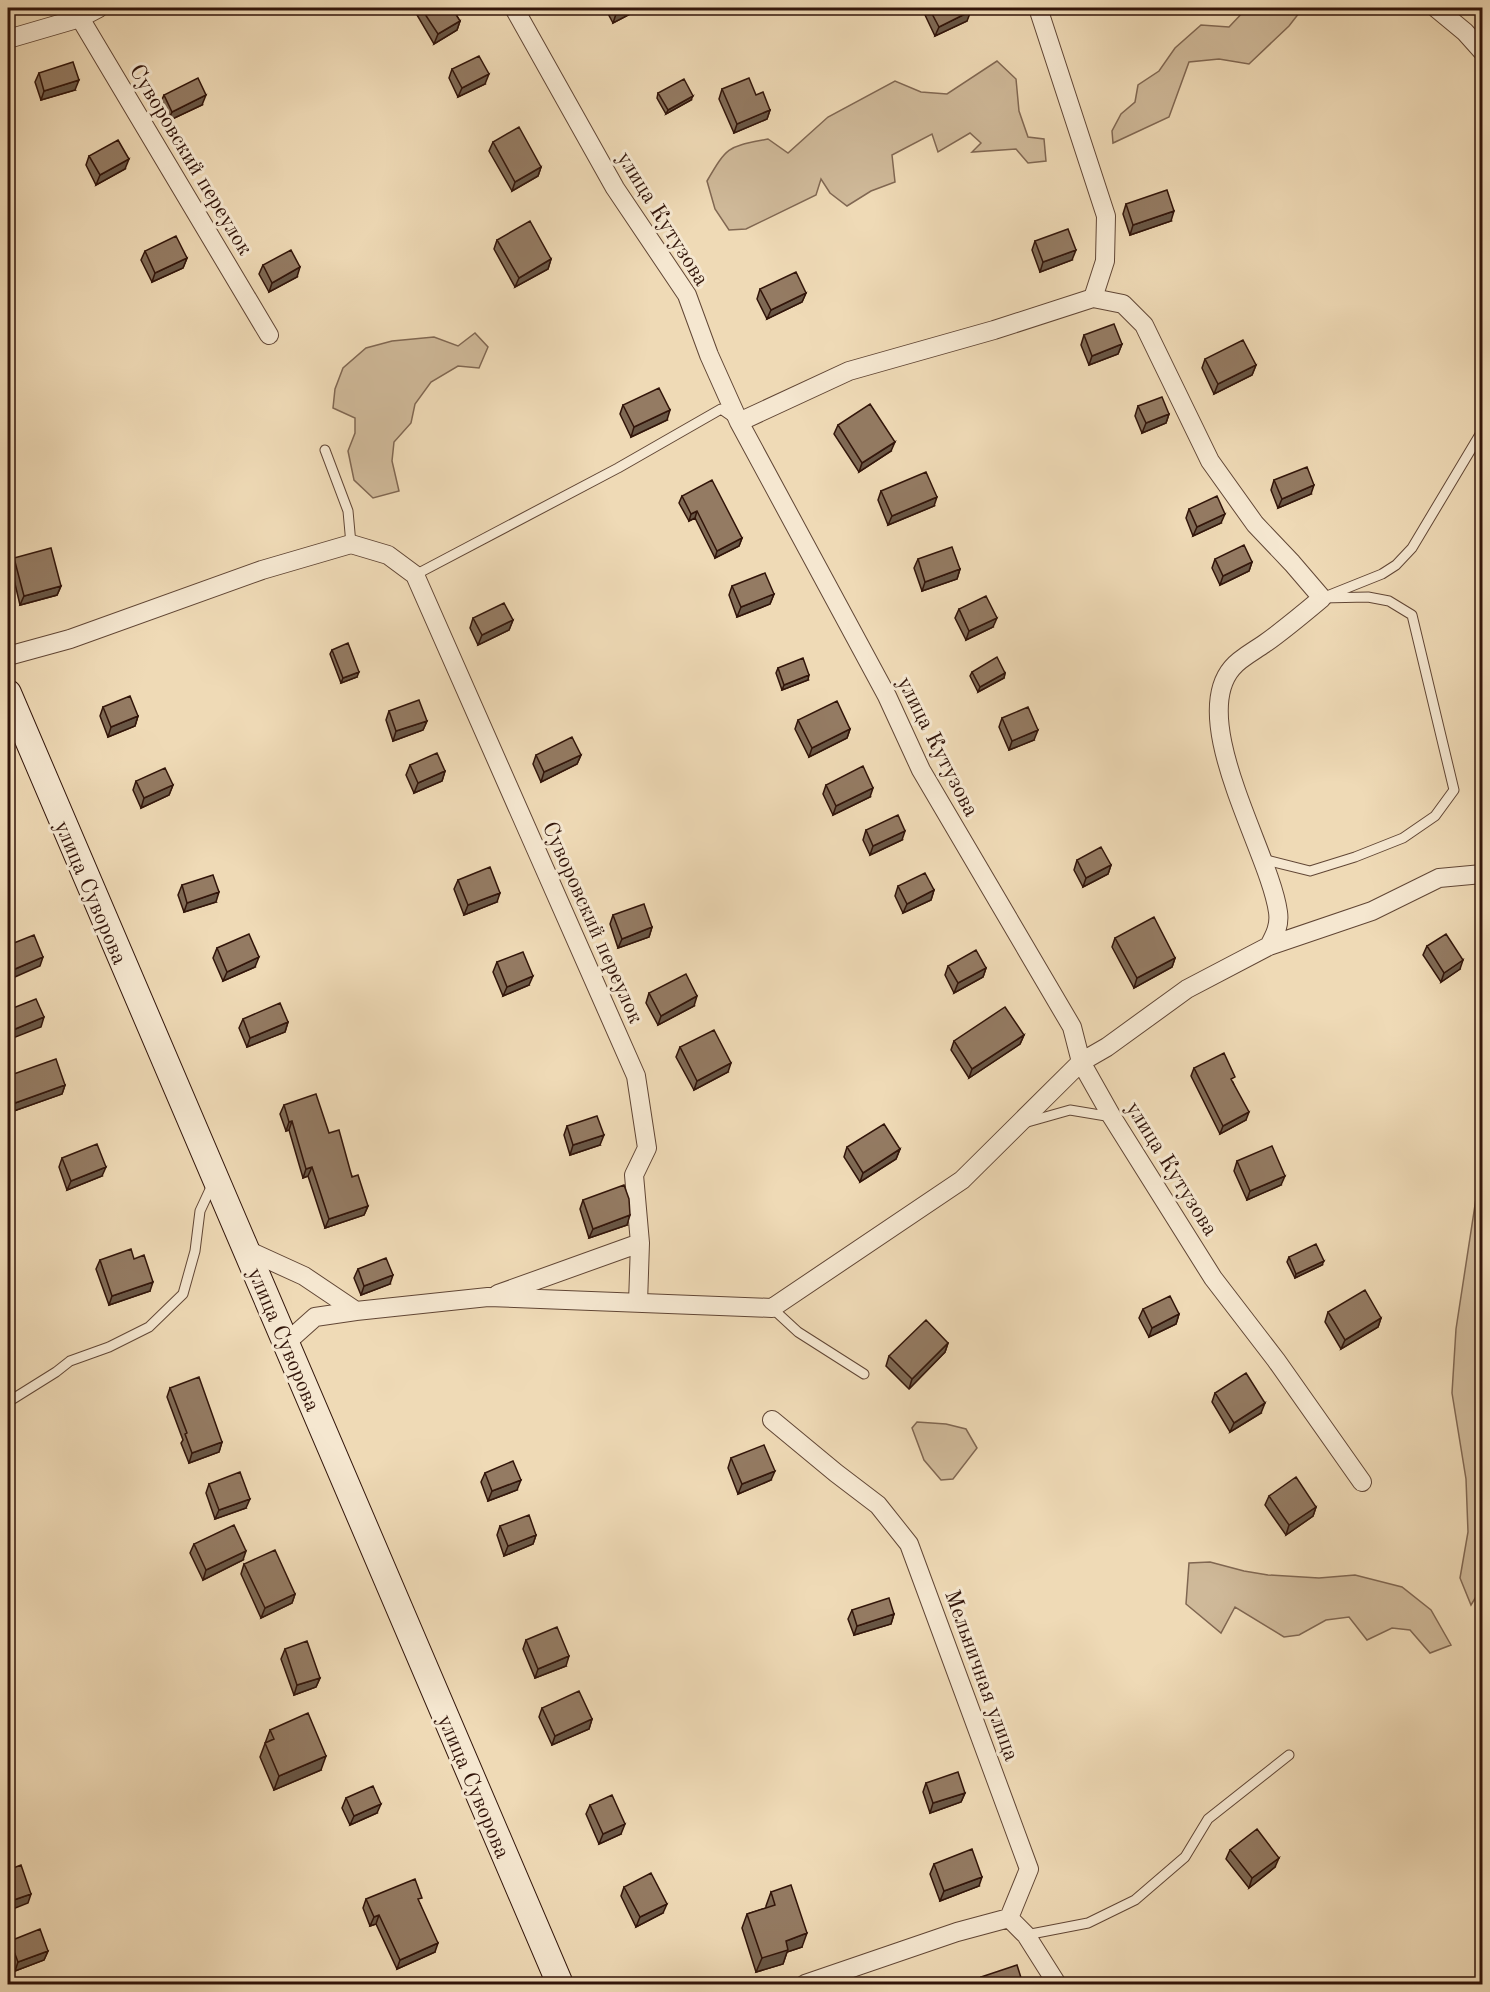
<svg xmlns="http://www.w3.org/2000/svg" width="1490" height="1992" viewBox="0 0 1490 1992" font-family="'Old Standard TT',serif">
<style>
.green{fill:#cfb999;stroke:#806752;stroke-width:1.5}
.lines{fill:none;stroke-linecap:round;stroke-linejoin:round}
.lane-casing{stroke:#614635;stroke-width:11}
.street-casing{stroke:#614635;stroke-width:20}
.secondary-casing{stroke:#32150a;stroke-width:28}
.lane{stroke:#f5e7d0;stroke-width:9}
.street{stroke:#f5e7d0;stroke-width:18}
.secondary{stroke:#f5e7d0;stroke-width:26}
.wall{fill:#7f6a55;stroke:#32150a;stroke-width:1.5}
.shaded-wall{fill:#685645;stroke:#32150a;stroke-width:1.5}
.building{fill:#947b63;stroke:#32150a;stroke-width:1.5}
.labels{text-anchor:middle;stroke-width:6;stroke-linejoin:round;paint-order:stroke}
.street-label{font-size:22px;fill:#32150a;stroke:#f5e7d0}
</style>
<rect width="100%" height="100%" fill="#efdab6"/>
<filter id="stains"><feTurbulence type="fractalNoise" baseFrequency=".00333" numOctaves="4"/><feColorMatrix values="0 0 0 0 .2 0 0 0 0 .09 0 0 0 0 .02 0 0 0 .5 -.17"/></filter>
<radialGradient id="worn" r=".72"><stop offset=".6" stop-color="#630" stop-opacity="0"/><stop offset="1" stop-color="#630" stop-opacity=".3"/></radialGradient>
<path class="green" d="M1247 8H1303L1289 26 1249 64 1219 59 1189 62 1169 117 1113 143 1112 131 1121 114 1135 102 1138 85 1159 71 1175 48 1201 25 1229 27Z
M997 61 1016 79 1019 111 1028 137 1044 139 1046 161 1028 163 1016 149 972 152 981 143 970 133 938 152 932 134 892 155 895 182 871 191 847 206 830 193 821 179 816 195 746 229 729 230 715 209 707 181C728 145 728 147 768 139L788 153 828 117 895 81 921 92 947 94Z
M475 333 488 347 479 368 458 366 431 382 415 404 411 423 394 442 392 461 399 491 373 498 354 480 348 451 355 433V418L333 408 335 389 343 368 366 348 392 341 434 337 458 346Z
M1482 1175V1369L1480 1397 1482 1406V1476L1477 1487 1482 1493V1587L1471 1605 1460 1578 1468 1532 1466 1479 1452 1393 1456 1329 1479 1179Z
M917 1422 946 1424 966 1429 977 1448 953 1479 941 1480 924 1460 912 1428Z
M1210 1562 1244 1571 1268 1575 1319 1578 1355 1575 1402 1587 1431 1610 1451 1645 1430 1653 1410 1630 1392 1628 1367 1640 1349 1617 1326 1620 1299 1635 1284 1637 1235 1607 1221 1633 1186 1604 1189 1563Z"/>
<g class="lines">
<g class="lane-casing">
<path id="lane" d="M325 450 348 511 351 544
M415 575 618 468 721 409 734 418
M1262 859 1310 871 1355 857 1403 838 1435 816 1454 790 1412 615 1389 601 1368 597 1322 598 1382 574 1396 565 1412 548 1482 431
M1024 1123 1070 1110 1112 1117
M772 1308 798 1332 864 1374
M8 1402 56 1372 70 1361 109 1347 149 1327 183 1294 195 1251 200 1211 213 1183
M1026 1935 1088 1923 1135 1900 1185 1857 1208 1819 1289 1755"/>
</g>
<g class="street-casing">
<path id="street" d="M74 8 269 335
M514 8 615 188 687 295 709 355 739 422 887 696 921 770 1072 1027 1081 1062 1112 1117 1213 1278 1276 1360 1362 1482
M1038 8 1106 216 1105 261 1093 298 1123 304 1144 325 1210 461 1255 524 1292 563 1322 598C1303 614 1284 630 1264 644 1254 651 1239 659 1232 668 1187 721 1270 853 1278 912 1280 925 1275 935 1269 946
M1436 8 1465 32 1482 51
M8 39 80 18 99 8
M739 422 849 371 994 330 1093 298
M8 656 70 639 262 570 351 544 388 555 415 575 636 1076 647 1148 634 1175 640 1243 638 1303
M247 1250 304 1276 356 1311 488 1297 772 1308 962 1180 1081 1062 1107 1047 1187 989 1269 946 1372 911 1439 878 1482 874
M498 1294 640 1243
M287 1342 315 1317 356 1311
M772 1420 836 1473 878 1505 909 1544 1029 1869 1009 1918
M1009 1918 1026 1935 1057 1984
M805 1984 957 1932 1009 1918"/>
</g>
<g class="secondary-casing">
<path id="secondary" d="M8 693 560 1984"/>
</g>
<use href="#lane" class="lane"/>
<use href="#street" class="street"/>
<use href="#secondary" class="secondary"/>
</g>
<path class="wall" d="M420 8H452L460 21 457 30 434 44 417 15Z
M605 8H638L636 11 613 23Z
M928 8H969L967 21 935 36 925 15Z
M452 69 485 84 458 97 449 78Z
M39 73 75 90 41 100 35 82Z
M722 89 770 110 767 119 734 133 719 99Z
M658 93 691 100 666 114 657 98Z
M164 95 202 105 168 121 160 104Z
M493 142 541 167 538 176 512 191 489 151Z
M89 156 125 169 96 185 86 165Z
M1126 204 1171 221 1130 235 1123 214Z
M497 240 551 259 548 269 515 287 494 249Z
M1035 241 1072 260 1040 272 1032 250Z
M145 251 187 258 183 268 152 282 141 260Z
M263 265 297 277 269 292 259 274Z
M760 289 806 293 802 302 767 319 757 299Z
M1084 335 1122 344 1118 354 1089 365 1081 345Z
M1205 359 1256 365 1252 375 1214 394 1202 368Z
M623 405 667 420 631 437 620 414Z
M1138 406 1169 414 1166 423 1142 433 1135 416Z
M838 425 891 451 859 472 834 434Z
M1274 480 1311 494 1278 508 1271 490Z
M881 491 934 506 888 525 878 500Z
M682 496 742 538 739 546 715 558 695 518 689 521 679 503Z
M1189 509 1221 523 1193 536 1186 518Z
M14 558 61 586 57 595 20 605 11 567Z
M918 559 960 569 957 579 922 591 914 568Z
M1215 559 1252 562 1249 571 1220 585 1212 568Z
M732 586 774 594 770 604 737 617 729 595Z
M959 609 993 627 966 640 955 618Z
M473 618 513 620 509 630 478 645 470 628Z
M332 650 357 677 341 683 330 654Z
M778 668 808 680 782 690 776 673Z
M972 672 1005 673 1004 678 978 692 970 676Z
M103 707 138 716 135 726 108 737 100 716Z
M389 711 427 721 423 730 393 741 386 720Z
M1002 718 1034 740 1009 750 999 727Z
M798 720 850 729 847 738 809 757 795 729Z
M536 755H581L577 764 541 782 533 764Z
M410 765 445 771 442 781 414 793 406 775Z
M136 781 173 785 169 795 141 808 133 790Z
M826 785 870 797 833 815 823 794Z
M866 830 902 840 870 855 863 840Z
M1077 860 1111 865 1108 874 1083 887 1074 870Z
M458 880 497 902 464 915 454 889Z
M182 885 216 902 184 912 178 895Z
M898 886 934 890 931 900 903 913 895 896Z
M613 915 652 927 649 937 618 948 610 924Z
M1115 938 1175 958 1172 967 1134 988 1112 947Z
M1427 946 1460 969 1441 982 1423 955Z
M217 948 255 967 223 981 213 958Z
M497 962 529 985 503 996 493 972Z
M948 966 986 968 983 977 954 993 945 975Z
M649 993 694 1006 658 1025 646 1003Z
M243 1019 288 1022 285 1032 247 1047 239 1028Z
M1024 1035 1020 1044 969 1078 951 1050 954 1041Z
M680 1047 728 1072 694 1090 676 1057Z
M1194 1068 1233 1082 1246 1120 1220 1134 1191 1076Z
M8 1076 65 1085 62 1094 11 1112 8 1101Z
M284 1105 329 1133 368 1206 364 1215 325 1228 308 1176 303 1178 289 1130 286 1131 280 1114Z
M567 1126 600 1145 570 1155 564 1135Z
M847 1147 900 1149 896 1159 860 1182 844 1157Z
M62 1158 102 1176 67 1190 59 1167Z
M1237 1161 1281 1185 1247 1200 1234 1171Z
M583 1200 627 1225 589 1238 580 1209Z
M1289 1257 1322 1265 1295 1278 1287 1262Z
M134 1259 150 1291 109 1305 96 1269 100 1260Z
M358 1269 390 1284 361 1295 354 1278Z
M1143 1309 1179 1314 1176 1324 1149 1337 1139 1318Z
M1328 1312 1381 1318 1378 1327 1341 1349 1325 1322Z
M948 1343 945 1352 909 1389 886 1366 889 1356Z
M170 1388 222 1442 219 1452 189 1463 181 1443 183 1440 167 1397Z
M1215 1393 1261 1413 1230 1432 1212 1402Z
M731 1458 771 1480 738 1494 728 1468Z
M485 1473 517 1490 488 1501 481 1482Z
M209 1484 246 1508 215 1519 206 1493Z
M1269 1496 1316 1507 1313 1516 1286 1535 1265 1505Z
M500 1526 536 1535 533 1544 504 1556 497 1535Z
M194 1544 243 1560 203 1580 190 1553Z
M244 1564 295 1594 292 1603 261 1618 241 1574Z
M852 1610 894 1614 891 1624 854 1635 848 1619Z
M526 1640 566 1666 535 1678 523 1649Z
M285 1649 320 1678 316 1687 294 1695 281 1659Z
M542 1708 592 1719 589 1729 552 1745 539 1717Z
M270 1730 321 1770 274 1790 260 1757Z
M926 1783 965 1793 961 1802 930 1813 923 1792Z
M346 1798 377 1813 350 1825 342 1808Z
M590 1805 621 1834 599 1844 586 1814Z
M1230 1850 1275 1867 1249 1888 1226 1859Z
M934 1864 979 1886 940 1901 930 1874Z
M624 1887 663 1913 636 1927 621 1896Z
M771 1892 802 1947 787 1952 783 1964 756 1972 742 1928 747 1914 766 1908V1906Z
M366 1899 420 1904 435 1952 397 1969 376 1924 370 1926 363 1908Z
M10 1941 48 1951 44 1960 15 1971 8 1951Z
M981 1977 1023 1984H978Z"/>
<path class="shaded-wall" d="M628 8H638L636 11 613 23 616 14Z
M971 11 967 21 935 36 939 27Z
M460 21 457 30 434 44 438 34Z
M489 74 485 84 458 97 462 88Z
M79 80 75 90 41 100 44 91Z
M206 95 202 105 168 121 172 112Z
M693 96 691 100 666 114 668 110Z
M770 110 767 119 734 133 737 124Z
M129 159 125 169 96 185 100 175Z
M541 167 538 176 512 191 515 182Z
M1174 211 1171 221 1130 235 1133 225Z
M1076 250 1072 260 1040 272 1043 262Z
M187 258 183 268 152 282 155 273Z
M551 259 548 269 515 287 519 278Z
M300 267 297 277 269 292 272 283Z
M806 293 802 302 767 319 771 310Z
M1122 344 1118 354 1089 365 1092 356Z
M1256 365 1252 375 1214 394 1218 384Z
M670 410 667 420 631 437 634 427Z
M1169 414 1166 423 1142 433 1146 423Z
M895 442 891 451 859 472 862 463Z
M1314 485 1311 494 1278 508 1282 499Z
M937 497 934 506 888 525 892 516Z
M697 511 695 518 689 521 691 514Z
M1225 514 1221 523 1193 536 1197 527Z
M742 538 739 546 715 558 717 551Z
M1252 562 1249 571 1220 585 1223 576Z
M960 569 957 579 922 591 925 582Z
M61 586 57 595 20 605 24 596Z
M774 594 770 604 737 617 741 607Z
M997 618 993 627 966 640 969 631Z
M513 620 509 630 478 645 482 635Z
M359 672 357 677 341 683 343 678Z
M1005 673 1004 678 978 692 980 687Z
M809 675 808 680 782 690 784 685Z
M138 716 135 726 108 737 111 727Z
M427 721 423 730 393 741 396 731Z
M850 729 847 738 809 757 812 748Z
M1038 730 1034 740 1009 750 1012 741Z
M581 755 577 764 541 782 544 772Z
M445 771 442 781 414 793 418 783Z
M173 785 169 795 141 808 144 798Z
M873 788 870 797 833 815 836 806Z
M905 831 902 840 870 855 873 846Z
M1111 865 1108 874 1083 887 1086 878Z
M934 890 931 900 903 913 907 904Z
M219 892 216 902 184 912 187 903Z
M500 893 497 902 464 915 468 905Z
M652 927 649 937 618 948 622 939Z
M43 957 40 966 8 980V972Z
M259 957 255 967 223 981 227 972Z
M1175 958 1172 967 1134 988 1137 978Z
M1463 960 1460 969 1441 982 1444 973Z
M986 968 983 977 954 993 958 983Z
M533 976 529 985 503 996 507 987Z
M697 996 694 1006 658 1025 661 1016Z
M44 1017 41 1027 8 1040V1032Z
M288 1022 285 1032 247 1047 250 1038Z
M1024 1035 1020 1044 969 1078 972 1069Z
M731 1063 728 1072 694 1090 697 1081Z
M65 1085 62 1094 11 1112 15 1103Z
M1249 1112 1246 1120 1220 1134 1223 1126Z
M292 1121 289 1130 286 1131 289 1122Z
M604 1135 600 1145 570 1155 573 1145Z
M900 1149 896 1159 860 1182 863 1173Z
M106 1167 102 1176 67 1190 71 1181Z
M312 1167 308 1176 303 1178 306 1169Z
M1285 1176 1281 1185 1247 1200 1250 1191Z
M368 1206 364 1215 325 1228 329 1219Z
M630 1215 627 1225 589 1238 593 1229Z
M1324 1261 1322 1265 1295 1278 1296 1274Z
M393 1275 390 1284 361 1295 364 1286Z
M153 1282 150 1291 109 1305 112 1296Z
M1179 1314 1176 1324 1149 1337 1152 1328Z
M1381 1318 1378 1327 1341 1349 1345 1340Z
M948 1343 945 1352 909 1389 912 1379Z
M1265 1403 1261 1413 1230 1432 1234 1423Z
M222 1442 219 1452 189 1463 192 1453Z
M775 1471 771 1480 738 1494 742 1484Z
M521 1480 517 1490 488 1501 492 1491Z
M250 1499 246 1508 215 1519 219 1510Z
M1316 1507 1313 1516 1286 1535 1289 1525Z
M536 1535 533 1544 504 1556 508 1546Z
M246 1551 243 1560 203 1580 206 1570Z
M295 1594 292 1603 261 1618 265 1608Z
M894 1614 891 1624 854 1635 857 1626Z
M569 1656 566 1666 535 1678 538 1669Z
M320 1678 316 1687 294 1695 297 1685Z
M592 1719 589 1729 552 1745 555 1736Z
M326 1756 321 1770 274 1790 279 1776Z
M965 1793 961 1802 930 1813 933 1803Z
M381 1804 377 1813 350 1825 354 1816Z
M625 1824 621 1834 599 1844 603 1834Z
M1279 1858 1275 1867 1249 1888 1252 1878Z
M982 1877 979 1886 940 1901 944 1891Z
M31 1894 28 1903 8 1911V1902Z
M667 1904 663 1913 636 1927 640 1917Z
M379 1915 376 1924 370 1926 374 1917Z
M807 1933 802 1947 787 1952 783 1964 756 1972 762 1958 786 1941Z
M438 1943 435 1952 397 1969 400 1960Z
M48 1951 44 1960 15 1971 18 1962Z"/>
<path class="building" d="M421 8H452L460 21 438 34Z
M613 8H628L616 14Z
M929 8H969L971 11 939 27Z
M479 56 489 74 462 88 452 69Z
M73 62 79 80 44 91 39 73Z
M198 78 206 95 172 112 164 95Z
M749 78 756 95 763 92 770 110 737 124 722 89Z
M684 79 693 96 668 110 658 93Z
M519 127 541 167 515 182 493 142Z
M118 140 129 159 100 175 89 156Z
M1167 190 1174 211 1133 225 1126 204Z
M530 221 551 259 519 278 497 240Z
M1068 229 1076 250 1043 262 1035 241Z
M176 236 187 258 155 273 145 251Z
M291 250 300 267 272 283 263 265Z
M796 272 806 293 771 310 760 289Z
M1114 324 1122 344 1092 356 1084 335Z
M1243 340 1256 365 1218 384 1205 359Z
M659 388 670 410 634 427 623 405Z
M1162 397 1169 414 1146 423 1138 406Z
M870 404 895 442 862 463 838 425Z
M1307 467 1314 485 1282 499 1274 480Z
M926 472 937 497 892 516 881 491Z
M712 480 742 538 717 551 697 511 691 514 682 496Z
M1217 496 1225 514 1197 527 1189 509Z
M1244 545 1252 562 1223 576 1215 559Z
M952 547 960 569 925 582 918 559Z
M51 548 61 586 24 596 14 558Z
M765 573 774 594 741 607 732 586Z
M986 596 997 618 969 631 959 609Z
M504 603 513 620 482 635 473 618Z
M348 643 359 672 343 678 332 650Z
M997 657 1005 673 980 687 972 672Z
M803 658 809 675 784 685 778 668Z
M130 696 138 716 111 727 103 707Z
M419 700 427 721 396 731 389 711Z
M837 701 850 729 812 748 798 720Z
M1028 707 1038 730 1012 741 1002 718Z
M572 737 581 755 544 772 536 755Z
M437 753 445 771 418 783 410 765Z
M863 766 873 788 836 806 826 785Z
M165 768 173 785 144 798 136 781Z
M898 815 905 831 873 846 866 830Z
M1101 847 1111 865 1086 878 1077 860Z
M490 867 500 893 468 905 458 880Z
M925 873 934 890 907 904 898 886Z
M213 875 219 892 187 903 182 885Z
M644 904 652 927 622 939 613 915Z
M1154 917 1175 958 1137 978 1115 938Z
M249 934 259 957 227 972 217 948Z
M1446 934 1463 960 1444 973 1427 946Z
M34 935 43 957 8 972V941L9 945Z
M976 950 986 968 958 983 948 966Z
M523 952 533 976 507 987 497 962Z
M686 974 697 996 661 1016 649 993Z
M36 999 44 1017 8 1032V1010Z
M280 1003 288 1022 250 1038 243 1019Z
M1005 1007 1024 1035 972 1069 954 1041Z
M714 1030 731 1063 697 1081 680 1047Z
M1224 1053 1235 1077 1231 1079 1249 1112 1223 1126 1194 1068Z
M56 1059 65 1085 15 1103 8 1082V1076Z
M316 1094 329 1133 339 1130 352 1177 358 1175 368 1206 329 1219 312 1167 306 1169 292 1121 289 1122 284 1105Z
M597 1116 604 1135 573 1145 567 1126Z
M884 1124 900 1149 863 1173 847 1147Z
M97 1144 106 1167 71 1181 62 1158Z
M1272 1146 1285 1176 1250 1191 1237 1161Z
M624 1185 629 1199 630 1215 593 1229 583 1200Z
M1316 1244 1324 1261 1296 1274 1289 1257Z
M131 1249 134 1259 144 1255 153 1282 112 1296 100 1260Z
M386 1258 393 1275 364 1286 358 1269Z
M1365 1290 1381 1318 1345 1340 1328 1312Z
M1170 1296 1179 1314 1152 1328 1143 1309Z
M926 1320 948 1343 912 1379 889 1356Z
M1246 1373 1265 1403 1234 1423 1215 1393Z
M199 1377 222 1442 192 1453 185 1434 187 1433 170 1388Z
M764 1445 775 1471 742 1484 731 1458Z
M513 1461 521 1480 492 1491 485 1473Z
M240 1472 250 1499 219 1510 209 1484Z
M1296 1477 1316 1507 1289 1525 1269 1496Z
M529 1515 536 1535 508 1546 500 1526Z
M234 1525 246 1551 206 1570 194 1544Z
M275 1550 295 1594 265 1608 244 1564Z
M889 1598 894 1614 857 1626 852 1610Z
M557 1627 569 1656 538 1669 526 1640Z
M307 1641 320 1678 297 1685 285 1649Z
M579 1691 592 1719 555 1736 542 1708Z
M308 1713 326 1756 279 1776 265 1743 274 1739 270 1730Z
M958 1772 965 1793 933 1803 926 1783Z
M373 1786 381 1804 354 1816 346 1798Z
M612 1795 625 1824 603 1834 590 1805Z
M1257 1829 1279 1858 1252 1878 1230 1850Z
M972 1849 982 1877 944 1891 934 1864Z
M21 1865 31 1894 8 1902V1870Z
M651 1873 667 1904 640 1917 624 1887Z
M415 1879 422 1898 418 1899 438 1943 400 1960 379 1915 374 1917 366 1899Z
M791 1885 807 1933 786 1941 788 1950 762 1958 747 1914 775 1905 771 1892Z
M40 1929 48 1951 18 1962 10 1941Z
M1017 1965 1023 1984H983L981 1977Z"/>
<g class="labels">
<g class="street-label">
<text transform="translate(192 159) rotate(59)" y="8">Суворовский переулок</text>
<text transform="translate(664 218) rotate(58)" y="8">улица Кутузова</text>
<text transform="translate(939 746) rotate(63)" y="8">улица Кутузова</text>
<text transform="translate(92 892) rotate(67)" y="8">улица Суворова</text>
<text transform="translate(594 922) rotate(66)" y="8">Суворовский переулок</text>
<text transform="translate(1173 1168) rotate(58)" y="8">улица Кутузова</text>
<text transform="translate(285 1339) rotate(67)" y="8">улица Суворова</text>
<text transform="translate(983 1675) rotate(70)" y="8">Мельничная улица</text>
<text transform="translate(475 1786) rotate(67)" y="8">улица Суворова</text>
</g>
</g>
<rect width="1490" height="1992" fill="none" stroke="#efdab6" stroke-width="30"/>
<rect x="9" y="9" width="1472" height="1974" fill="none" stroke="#32150a" stroke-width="3"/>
<rect x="15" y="15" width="1460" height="1962" fill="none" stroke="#32150a" stroke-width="1.5"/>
<rect width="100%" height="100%" filter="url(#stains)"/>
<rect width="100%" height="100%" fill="url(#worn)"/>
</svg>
